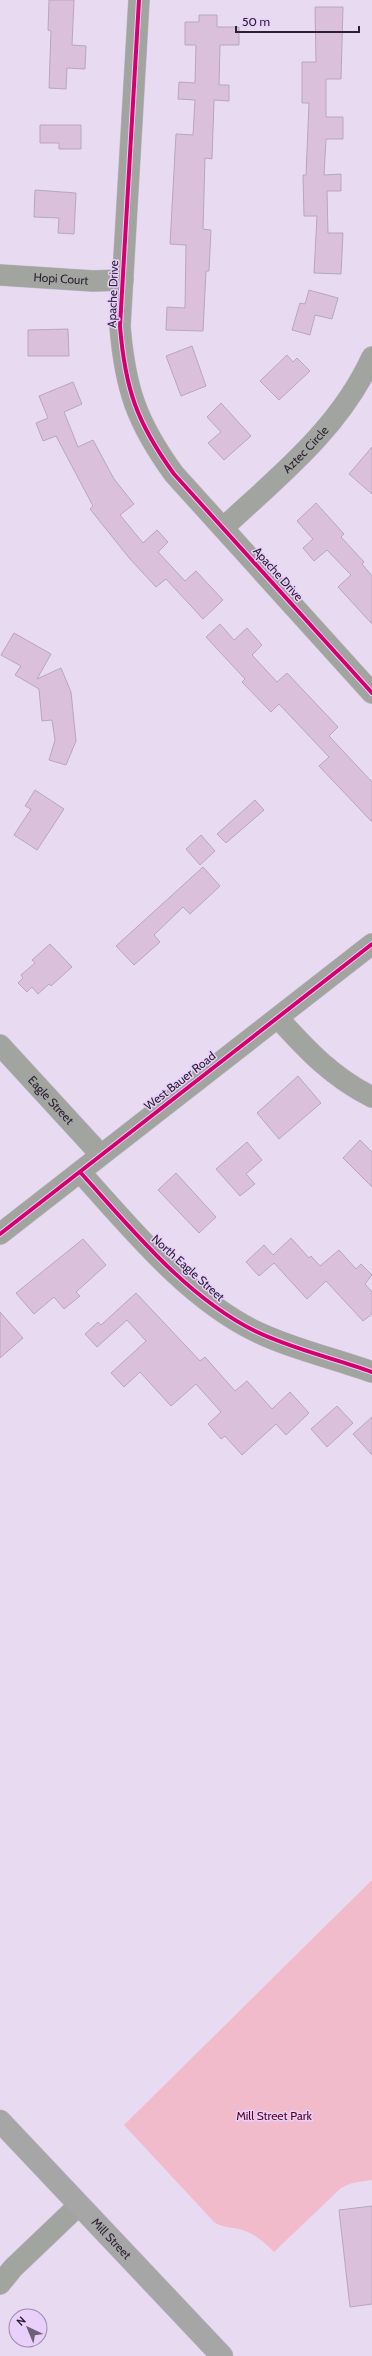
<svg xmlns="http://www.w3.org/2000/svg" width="372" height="2356" viewBox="0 0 372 2356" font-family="Cabin,sans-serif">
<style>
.green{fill:#f1bbcc}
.building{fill:#dac0db;stroke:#b7a8ba}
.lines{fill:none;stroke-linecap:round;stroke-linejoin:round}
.minor-casing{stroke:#c5bacd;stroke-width:22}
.major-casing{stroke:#c5bacd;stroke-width:23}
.minor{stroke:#a2a49f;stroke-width:21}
.major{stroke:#a7a6a6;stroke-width:22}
.cycleway-casing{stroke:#e9d0fb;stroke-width:6}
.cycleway{stroke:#d6006c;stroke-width:4}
.labels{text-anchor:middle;stroke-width:3;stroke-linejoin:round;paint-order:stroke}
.street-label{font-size:12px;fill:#2c2034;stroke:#e9d0fb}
.park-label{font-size:12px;fill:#58001d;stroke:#e9d0fb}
</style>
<rect width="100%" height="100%" fill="#e8daf1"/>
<path class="green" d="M372 1880V2180L352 2183 341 2188 274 2252C263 2241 254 2233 239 2229 230 2227 223 2228 214 2222L124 2125Z"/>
<path class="building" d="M49 0H74L72 45 86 46 85 69 67 68 66 89 49 88 51 31 48 30Z
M315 7H343L341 79H326V117H343V139H326L324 175 341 174V191H327L328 233H343L341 274 314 273 317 216H304L303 175H306L309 103H302V62H316Z
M199 15H217V27H239V45H220L219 85H229V101L214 100 212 159 205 158 203 229 211 230 209 271H206L203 331 166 330 167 307 185 308 186 245 170 244 176 134 193 135 195 100 178 99 179 82 195 83 196 45H185V22H199Z
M40 125H81V149H59V143H40Z
M35 190 76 193 74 234 58 233 59 218 34 217Z
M309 290 338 298 332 319 315 315 310 335 292 330 300 303 305 304Z
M68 329 69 356H28V330Z
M192 346 206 386 181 396 166 356Z
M287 355 293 362 297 358 310 371 279 400 260 381Z
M73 382 82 404 64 412 78 447 93 440 114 479 134 504 120 515 143 543 157 530 168 542 158 552 185 581 196 571 223 600 203 619 166 579 156 587 130 559 90 509 93 506 56 436 43 441 36 423 48 418 39 396Z
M221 403 251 436 224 460 208 443 221 432 207 417Z
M372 447V494L349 474Z
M316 503 344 534 341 537 364 562 362 564 372 576V624L338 587 351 575 327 550 314 561 303 548 313 539 297 521Z
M220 624 234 640 247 628 262 645 252 655 277 682 287 673 338 727 329 736 372 782V822L319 766 329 757 279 704 271 712 242 682 245 679 206 637Z
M14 633 51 654 37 679 61 668 71 692 76 741 66 765 49 760 55 740 52 720 42 721 39 689 15 675 21 666 1 655Z
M35 790 64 809 37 850 14 835 31 809 25 806Z
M255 800 264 810 226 843 217 834Z
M201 835 215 851 200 865 186 849Z
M203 867 220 886 190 914 183 907 154 935 160 942 134 965 116 946Z
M50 944 72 967 51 986 49 984 38 994 32 987 27 992 18 983 23 978 21 975 35 963 32 960Z
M298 1076 321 1103 279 1139 257 1113Z
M360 1140 372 1152V1187L343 1158Z
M247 1142 262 1160 246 1174 255 1184 240 1196 216 1169Z
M176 1173 216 1217 199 1233 158 1190Z
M291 1238 309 1258 311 1256 320 1266 339 1250 356 1269 361 1264 372 1275 365 1284 372 1292V1314L363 1321 326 1281 307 1299 274 1263 259 1276 246 1262 264 1245 273 1255Z
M83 1239 106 1265 76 1292 80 1296 64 1309 54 1297 34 1314 16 1293Z
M136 1293 200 1361 205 1357 235 1391 247 1381 272 1409 290 1392 309 1413 286 1435 276 1424 242 1455 225 1436 221 1439 208 1424 221 1412 196 1384 171 1406 140 1372 124 1387 111 1373 146 1341 127 1320 97 1347 85 1334 98 1322 101 1325Z
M0 1312 23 1338 0 1358Z
M337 1406 353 1423 327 1447 311 1429Z
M372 1417V1455L353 1434Z
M372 2206V2304L350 2307 339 2210Z"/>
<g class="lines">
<g class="minor-casing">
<g id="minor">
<path d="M139 0 120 326C125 389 137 423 174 474L372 693"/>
<path id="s1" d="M0 275 93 281 123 280"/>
<path id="s2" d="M223 528C279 476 340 428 372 357"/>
<path d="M278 1018C307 1050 332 1077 372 1097"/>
<path id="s3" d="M0 1045 101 1155"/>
<path d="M80 1172C131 1228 186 1297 255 1331 292 1349 333 1358 372 1372"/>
<path d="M0 1234 372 944"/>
<path d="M0 2284 13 2268 79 2205"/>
</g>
</g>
<g class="major-casing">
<g id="major">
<path id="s4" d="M0 2121 222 2356"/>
</g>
</g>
<use href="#minor" class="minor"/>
<use href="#major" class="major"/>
<g class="cycleway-casing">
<path id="cycleway" d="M139 0 120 326C125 389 137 423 174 474L372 693
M80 1172C131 1228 186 1297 255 1331 292 1349 333 1358 372 1372
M0 1234 372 944"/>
</g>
<use href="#cycleway" class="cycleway"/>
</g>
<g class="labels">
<g class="street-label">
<text dy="4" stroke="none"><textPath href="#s1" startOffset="61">Hopi Court</textPath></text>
<text transform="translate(113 294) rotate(-88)" y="4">Apache Drive</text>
<text dy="4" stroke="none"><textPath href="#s2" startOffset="114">Aztec Circle</textPath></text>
<text transform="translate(278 574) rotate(48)" y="4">Apache Drive</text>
<text transform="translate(180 1081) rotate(-38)" y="4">West Bauer Road</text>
<text dy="4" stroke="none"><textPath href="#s3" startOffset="75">Eagle Street</textPath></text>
<text transform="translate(188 1268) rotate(42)" y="4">North Eagle Street</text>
<text dy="4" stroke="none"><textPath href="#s4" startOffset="162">Mill Street</textPath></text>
</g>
<g class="park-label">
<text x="274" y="2120">Mill Street Park</text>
</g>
</g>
<g transform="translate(28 2328) rotate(316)"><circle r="19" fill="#e9d0fb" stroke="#9d8aab"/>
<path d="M0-3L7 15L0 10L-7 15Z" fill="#6e6176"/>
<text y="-6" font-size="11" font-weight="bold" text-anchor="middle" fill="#2c2034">N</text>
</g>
<path d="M236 26v6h123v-6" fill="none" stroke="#2c2034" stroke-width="2"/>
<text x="242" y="26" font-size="12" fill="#2c2034" stroke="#e9d0fb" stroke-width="3" paint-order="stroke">50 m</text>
</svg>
